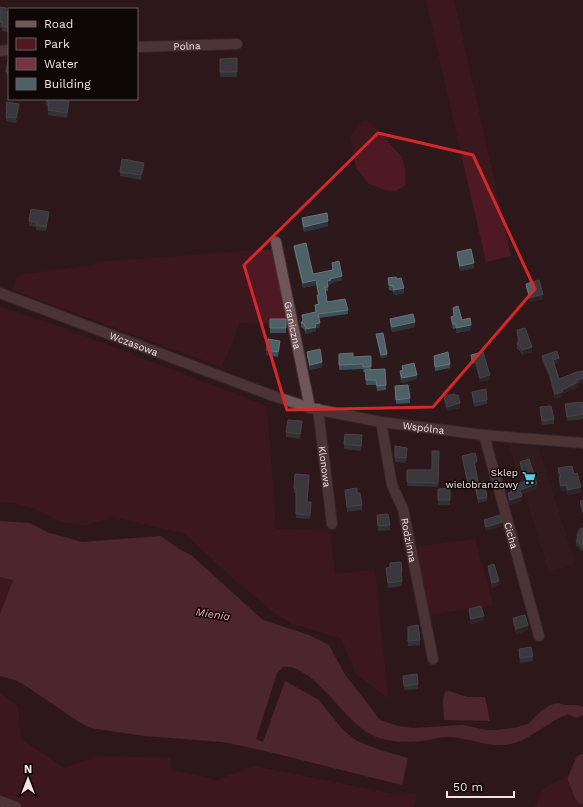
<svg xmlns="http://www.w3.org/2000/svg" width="583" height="807" viewBox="0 0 583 807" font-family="'Work Sans',sans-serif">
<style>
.built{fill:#3b1e23}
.green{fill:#4e1923}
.water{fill:#743540}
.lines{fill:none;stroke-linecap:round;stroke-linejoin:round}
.river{stroke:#743540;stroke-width:16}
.minor-casing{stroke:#453437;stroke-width:12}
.minor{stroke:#705658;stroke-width:10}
.wall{fill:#395158}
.shaded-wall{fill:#2c3439}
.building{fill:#4d6167;stroke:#67757b}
.marked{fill:none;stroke:#d62828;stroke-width:3;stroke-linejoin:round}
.labels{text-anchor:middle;stroke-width:3;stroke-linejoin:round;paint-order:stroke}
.street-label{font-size:10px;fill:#f3e4e5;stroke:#0f0607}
.poi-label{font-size:10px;fill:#f3e4e5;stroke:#0f0607;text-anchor:end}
.water-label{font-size:11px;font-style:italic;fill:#f5a4af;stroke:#0f0607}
</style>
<rect width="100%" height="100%" fill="#2d181b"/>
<path class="built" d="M509 444 538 447 575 563 549 572Z"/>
<path class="green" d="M426 0H454L511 256 486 262Z
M365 120 371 123 402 157 405 169V186L395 191 385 190 369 184 356 168 351 137 358 124Z
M274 249 289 324 240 323 222 367 12 290 17 275 95 265 96 262Z
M0 307 61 327 267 406 276 529 330 530 335 574 375 570 388 698 356 674 341 638 292 624 279 616 236 581 184 533 112 517 86 525 61 522 33 508 18 504 0 502Z
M475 539 493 605 427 615 414 547Z
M0 577 13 579 0 614Z
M0 693 18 706 21 739 64 768 98 756 170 758 171 770 217 780 254 766 393 794H417L413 807H0Z
M567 776 583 807H535L543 789Z"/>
<path class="water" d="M0 521 30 523 47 532 82 542 161 536 179 549 191 555 263 620 309 635 329 645 344 673 380 720 398 726 413 728 463 725 487 730H495L514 728 528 724 541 711 550 705 558 703 565 705H577L583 707V715L576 718 568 714C549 721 535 736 515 743 490 750 470 737 446 737 440 737 434 739 428 740 410 743 389 743 372 735 343 721 313 663 283 667L277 673 256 739 263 742 285 681 319 700 342 729 357 741 380 750 408 758 402 785 265 751 223 742 144 736 91 728 79 722 26 686 15 680 0 676V614L13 580 0 577Z
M449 691 467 697H485L490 721 444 720 443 700 445 692Z"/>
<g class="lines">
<path class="river" d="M583 762 576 779 583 796"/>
<g class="minor-casing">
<g id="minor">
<path id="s1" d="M137 47 237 44"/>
<path d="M0 51 9 50"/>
<path id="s2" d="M276 242 310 408"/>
<path id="s3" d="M0 293 268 394 310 408 381 422 484 435 583 443"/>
<path id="s4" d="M318 409 332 524"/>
<path id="s5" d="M381 422 392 485 403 509 433 659"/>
<path id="s6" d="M484 435 539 636"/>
<path d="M0 801 16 807"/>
</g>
</g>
<use href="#minor" class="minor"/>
</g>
<path class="wall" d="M0 7 6 12H9V32L2 31V28L0 27Z
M237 58V77H220V59Z
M9 61V75L6 74V72Z
M60 99V100L69 106 67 118 48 115V107L46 106V101Z
M6 109H19L16 123 6 121Z
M144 168 141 180 120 176V172Z
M49 217 46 231 36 230V227L29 226V221Z
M302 218 328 226 304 232 302 223Z
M294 246 313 274 332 270V263L342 280 331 283V284L328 285V291H325L327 302 348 310V314L319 318 320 327 316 328V331L306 334 304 329 301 327V323L303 321 302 315 315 312V305L318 304 317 299V295H318L316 285 303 288 294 250Z
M457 252 474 268 460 271 457 257Z
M388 278 397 279 404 293 394 295 393 291 389 290 388 283Z
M526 284 543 299 530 302 526 288Z
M453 308 462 320 471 330 456 333V328L453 329 451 321V317L454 316Z
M270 319H286V333H270Z
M390 319 415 327 392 332 390 323Z
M517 330 532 352 522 355 520 351 517 349V344L518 342 517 335Z
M376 334 387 357 381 358 376 336Z
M280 346 278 357 266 355V350Z
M307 352 322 367 310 370 307 357Z
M339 354 353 357 371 356V369H385L386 390 377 391 376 385H366L365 372H363V369L339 370Z
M471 355 490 380 480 382 476 367H473L471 360Z
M434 356 450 364V368L435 371 434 360Z
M542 356 559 363 554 364 559 379 578 384V387L562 394V397L555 399 549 376 542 361Z
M402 366 417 379 402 383 400 376V371H402Z
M395 386 410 398V403L396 404Z
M472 392 487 400V404L474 407 472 397Z
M444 396 460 408 447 411 444 400Z
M565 404 583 412V419L567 421Z
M540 407 554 419V424L542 425 540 412Z
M302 426 300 439 286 437V432Z
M362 440 361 451 344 449V444Z
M395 446 407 453 406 463 395 462Z
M439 451 438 487 407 486V470H432Z
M462 456 477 461V463L475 464 478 483 487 497V501L478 503 475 488V485L468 486Z
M520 462 537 489 521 494 522 501 510 505 508 498V493L510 492V486L525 481 520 466Z
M558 468 574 474 581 492 568 495 566 490 561 491 559 482V477L558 473Z
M309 479 307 502 311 507 310 519 296 518V493L294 492V488Z
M450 488V505H438V489Z
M345 490 357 493 362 505V510L347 512Z
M583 500V514L580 506V501Z
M377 515 390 525V530L378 531Z
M484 520 502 526 486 531 484 524Z
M583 528V551L580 550 579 547 576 546 577 535Z
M390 563 402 571V576H401L402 586 388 588 386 568 390 567Z
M488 566 499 585 492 588 488 570Z
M469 609 484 621 471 624 469 614Z
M513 618 528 630 516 634 513 623Z
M408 627 420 640V645L408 646Z
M519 649 533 656V661L520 663 519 654Z
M403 676 418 684V689L404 690Z"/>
<path class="shaded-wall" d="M69 101V106L67 118V113Z
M19 104V109L16 123V118Z
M144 163V168L141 180V175Z
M49 212V217L46 231V227Z
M328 221V226L304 232V227Z
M474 263V268L460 271V266Z
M342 276V280L331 283V284L327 285V281L330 279Z
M316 280V285L303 288V283Z
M404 288V293L394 295V290Z
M543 294V299L530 302V298Z
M415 322V327L392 332V327Z
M320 323V327L316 328V331L306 334V329L315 324Z
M471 325V330L456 333V328Z
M280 341V346L278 357V352Z
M532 347V352L522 355V350Z
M387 354V357L381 358V355Z
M559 358V363L553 365V360Z
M322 362V367L310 370V365Z
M476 362V367H473V363Z
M417 375V379L402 383V378Z
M490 375V380L480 382V378Z
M583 378V383L578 384V387L562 394V397L555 399V394L562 390 577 380Z
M460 403V408L447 411V407Z
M537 484V489L520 495V490Z
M566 485V490L561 491V486Z
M581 487V492L568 495V490Z
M522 496V501L510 505V500Z
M502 522V526L486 531V527Z
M499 581V585L492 588V583Z
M484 616V621L471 624V619Z
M528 625V630L516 634V629Z"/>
<path class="building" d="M0 7 6 8V12H9V27L2 26 3 23 0 22Z
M237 58V72H220V59Z
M8 61H9V72H6Z
M47 99H60V100L69 101 67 113 48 110 49 102 46 101Z
M7 102 19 104 16 118 6 117 7 110 6 109Z
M122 159 144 163 141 175 120 172Z
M31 209 49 212 46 227 36 225 37 222 29 221Z
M327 213 328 221 304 227 302 218Z
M306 243 313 274 333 270 332 263 339 261 342 276 330 279 331 280 327 281 328 287H325L327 302 345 299 348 310 318 314 320 323 315 324 316 327 306 329 304 324 301 323 303 320 302 315 316 312 315 305 319 304 317 295H319L316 280 303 283 294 246Z
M471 249 474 263 460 266 457 252Z
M396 277 397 279 401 278 404 288 394 290 393 286 389 285 388 278Z
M539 280 543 294 530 298 526 284Z
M458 306 462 320 470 318 471 325 456 328V324H453L451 317 454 316 453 308Z
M413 314 415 322 392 327 390 319Z
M270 319H286V328H270Z
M525 328 532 347 522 350 520 346 517 344 519 340 517 330Z
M383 333 387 354 381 355 376 334Z
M268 339 280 341 278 352 266 350Z
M320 349 322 362 310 365 307 352Z
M557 351 559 358 553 360 559 379 577 372 583 371V378L577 380 578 382 562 390V392L555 394 549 371 542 356Z
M448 352 450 364 435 367 434 356Z
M483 352 490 375 480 378 476 362 473 363 471 355Z
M353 353V357L371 356V367H363V364L339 365V354Z
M414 363 417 375 402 378 400 371 403 370 402 366Z
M385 369 386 385 377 386 376 380H366L365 370Z
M408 385 410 398 396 400 395 386Z
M486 389 487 400 474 402 472 392Z
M455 394V396L458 395 460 403 447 407 444 396Z
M582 402 583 414 567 417 565 404Z
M551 406 554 419 542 421 540 407Z
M288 420 302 421 300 434 286 432Z
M345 434 362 435 361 446 344 444Z
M395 446 407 448 406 458 395 457Z
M432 451H439L438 483 407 482V470H432Z
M475 453 477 461H474L478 482 468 484 462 456Z
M529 459 537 484 520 490 522 496 510 500 508 493 512 492 510 486 526 481 520 462Z
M572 466 574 474 577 473 581 487 568 490 566 485 561 486 559 477H561L558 468Z
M295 474 309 475 307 502H311L310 515 296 514V488H294Z
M484 481 487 497 478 499 475 484Z
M357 488V493H360L362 505 347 507 345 490Z
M450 488V500H438V489Z
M583 500V510L580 501Z
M388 514 390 525 378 526 377 515Z
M500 515 502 522 486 527 484 520Z
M583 528V547L580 545 579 542 576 541 578 538 577 535 580 529Z
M401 562 402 571H401L402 581 388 583 386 568 390 567V563Z
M494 564 499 581 492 583 488 566Z
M481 606 484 616 471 619 469 609Z
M525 615 528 625 516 629 513 618Z
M418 625 420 640 408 641V627Z
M531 647 533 656 520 658 519 649Z
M417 674 418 684 404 686 403 676Z"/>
<path d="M0 0H583V807H0ZM378 133 473 155 535 289 433 407 287 410 244 265Z" fill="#2d181b" fill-opacity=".55" fill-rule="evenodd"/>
<path class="marked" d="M378 133 473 155 535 289 433 407 287 410 244 265Z"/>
<defs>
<g id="supermarket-bare" transform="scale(1.08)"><path d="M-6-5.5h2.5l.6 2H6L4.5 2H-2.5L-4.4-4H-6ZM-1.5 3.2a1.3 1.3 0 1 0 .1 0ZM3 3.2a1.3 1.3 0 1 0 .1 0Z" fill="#58c8e4" stroke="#0f0607" stroke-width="2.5" paint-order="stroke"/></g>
</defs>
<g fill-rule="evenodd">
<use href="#supermarket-bare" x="529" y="478"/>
</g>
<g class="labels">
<g class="street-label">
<text dy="4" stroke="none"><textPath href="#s1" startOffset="50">Polna</textPath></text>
<text dy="4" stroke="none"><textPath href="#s2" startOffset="85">Graniczna</textPath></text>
<text dy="4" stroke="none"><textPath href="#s3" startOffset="143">Wczasowa</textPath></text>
<text dy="4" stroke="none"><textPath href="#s3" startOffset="446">Wspólna</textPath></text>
<text dy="4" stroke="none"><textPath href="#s4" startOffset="58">Klonowa</textPath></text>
<text dy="4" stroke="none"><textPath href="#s6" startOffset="104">Cicha</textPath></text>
<text dy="4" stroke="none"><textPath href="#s5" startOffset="122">Rodzinna</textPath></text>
</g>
<g class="poi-label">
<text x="518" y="476">Sklep<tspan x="518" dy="12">wielobranżowy</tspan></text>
</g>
<g class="water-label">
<text transform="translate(213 614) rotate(9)" y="4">Mienia</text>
</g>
</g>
<rect x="8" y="8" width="130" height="92" fill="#0f0607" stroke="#6a5f60"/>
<rect x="16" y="21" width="20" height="6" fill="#705658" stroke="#6a5f60"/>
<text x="44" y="28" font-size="12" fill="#f3e4e5">Road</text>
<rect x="16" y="38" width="20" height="12" fill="#4e1923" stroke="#6a5f60"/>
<text x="44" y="48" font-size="12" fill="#f3e4e5">Park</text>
<rect x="16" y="58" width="20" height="12" fill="#743540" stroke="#6a5f60"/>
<text x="44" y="68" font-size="12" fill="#f3e4e5">Water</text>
<rect x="16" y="78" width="20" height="12" fill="#4d6167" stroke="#6a5f60"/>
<text x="44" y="88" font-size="12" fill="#f3e4e5">Building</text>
<g transform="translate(28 779)" stroke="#0f0607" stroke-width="3" paint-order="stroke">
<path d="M0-3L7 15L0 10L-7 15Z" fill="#f3e4e5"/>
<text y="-6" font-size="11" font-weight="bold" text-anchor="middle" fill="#f3e4e5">N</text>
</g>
<path d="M447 791v6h67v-6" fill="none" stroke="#f3e4e5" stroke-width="2"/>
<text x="453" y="791" font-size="12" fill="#f3e4e5" stroke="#0f0607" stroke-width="3" paint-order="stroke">50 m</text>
</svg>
